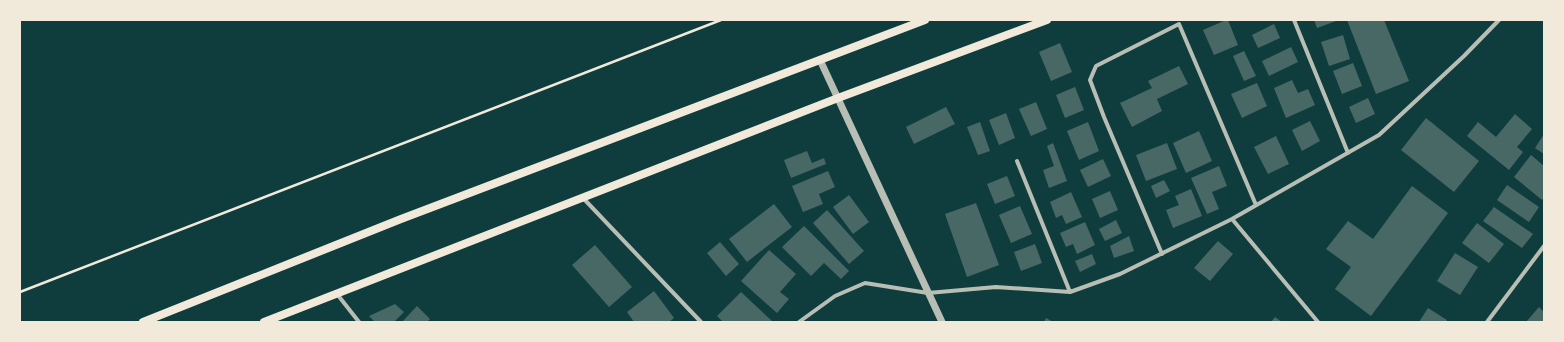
<svg xmlns="http://www.w3.org/2000/svg" width="1564" height="342" viewBox="0 0 1564 342" font-family="'Titillium Web',sans-serif">
<style>
.building{fill:#486865}
.lines{fill:none;stroke-linecap:round;stroke-linejoin:round}
.path{stroke:#f1e9da;stroke-width:2.5}
.minor{stroke:#b8beb3;stroke-width:4}
.tertiary{stroke:#b8beb3;stroke-width:7}
.secondary{stroke:#f1e9da;stroke-width:8}
</style>
<rect width="100%" height="100%" fill="#0f3d3e"/>
<path class="building" d="M1226 20H1228L1238 45 1214 55 1203 30Z
M1314 20H1339L1317 28Z
M1347 20H1384L1409 81 1376 94Z
M1274 24 1280 38 1258 48 1252 35Z
M1343 35 1350 59 1329 66 1321 42Z
M1060 43 1072 72 1051 81 1039 52Z
M1291 47 1298 62 1269 76 1262 61Z
M1244 51 1256 76 1244 81 1233 56Z
M1353 63 1362 86 1342 94 1333 71Z
M1179 66 1188 84 1157 99 1162 111 1132 127 1120 103 1152 88 1148 81Z
M1292 80 1298 93 1308 89 1315 105 1286 118 1274 88Z
M1257 83 1267 106 1242 118 1231 94Z
M1075 87 1084 110 1065 118 1056 95Z
M1368 98 1375 114 1356 123 1349 107Z
M1036 102 1047 129 1031 136 1019 109Z
M946 107 955 124 914 144 906 127Z
M1006 113 1015 138 999 145 989 120Z
M1515 114 1532 129 1517 147 1523 152 1509 170 1467 136 1478 122 1496 137Z
M1426 118 1479 161 1454 192 1401 150Z
M1310 121 1320 141 1302 151 1292 130Z
M980 122 990 151 978 155 967 127Z
M1088 122 1099 151 1079 160 1067 131Z
M1199 131 1212 161 1186 173 1173 143Z
M1544 134V154L1535 148Z
M1276 136 1289 164 1268 174 1254 147Z
M1053 143 1067 181 1049 188 1043 170 1054 166 1047 146Z
M1167 143 1177 169 1146 181 1136 155Z
M807 151 812 163 824 158 826 164 791 178 784 160Z
M1531 155 1544 166V197L1542 200 1514 177Z
M1103 159 1111 176 1088 187 1080 170Z
M1219 166 1227 186 1212 192 1219 209 1207 214 1191 178Z
M828 171 835 187 819 194 823 204 803 212 792 186Z
M1007 176 1015 196 995 204 987 184Z
M1164 180 1170 191 1156 198 1151 186Z
M1507 185 1539 207 1529 222 1497 200Z
M1412 186 1448 213 1371 316 1335 289 1351 267 1326 249 1348 221 1373 239Z
M1191 189 1202 216 1173 228 1166 210 1179 205 1175 196Z
M1110 191 1118 210 1100 218 1092 199Z
M1071 192 1082 217 1066 224 1062 215 1056 218 1050 202Z
M849 195 869 222 853 234 833 207Z
M976 203 999 265 967 277 945 214Z
M774 204 792 227 747 262 729 239Z
M1020 206 1032 234 1011 243 999 215Z
M1494 207 1533 234 1522 248 1483 221Z
M827 210 864 251 849 264 813 223Z
M1116 220 1122 233 1105 241 1099 229Z
M1085 222 1095 245 1077 254 1073 244 1066 247 1060 233Z
M1477 223 1504 244 1489 263 1462 243Z
M804 226 849 271 841 279 824 263 811 276 782 247Z
M1129 236 1134 251 1114 258 1110 246Z
M1218 241 1233 254 1210 281 1194 268Z
M720 242 739 264 726 276 707 253Z
M1035 244 1042 263 1021 271 1014 252Z
M595 245 632 287 609 307 572 265Z
M769 250 796 274 780 292 789 299 777 313 741 281Z
M1455 253 1478 267 1460 295 1437 281Z
M1092 254 1096 264 1080 272 1075 261Z
M654 291 674 318 669 322H634L627 312Z
M741 292 773 322H723L717 316Z
M395 304 404 312 394 322H375L369 316Z
M417 306 430 319 427 322H402Z
M1539 307 1544 312V322H1526Z
M1428 308 1447 320 1446 322H1419Z
M1275 317 1282 322H1271Z
M1046 318 1053 322H1044Z"/>
<g class="lines">
<path class="path" d="M20 292 721 20"/>
<path class="minor" d="M1294 20 1348 153
M1017 161 1070 292
M583 198 701 322
M1232 219 1318 322
M1162 254 1104 117 1090 80 1096 66 1179 24 1256 205
M337 294 359 322
M799 322 835 296 865 283 928 293 996 287 1070 292 1120 274 1232 219 1379 135 1464 56 1499 20
M1487 322 1544 246"/>
<path class="tertiary" d="M820 60 942 322"/>
<path class="secondary" d="M143 322 401 219 925 20
M264 322 838 98 1047 20"/>
</g>
<rect width="1564" height="342" fill="none" stroke="#f1e9da" stroke-width="42"/>
</svg>
